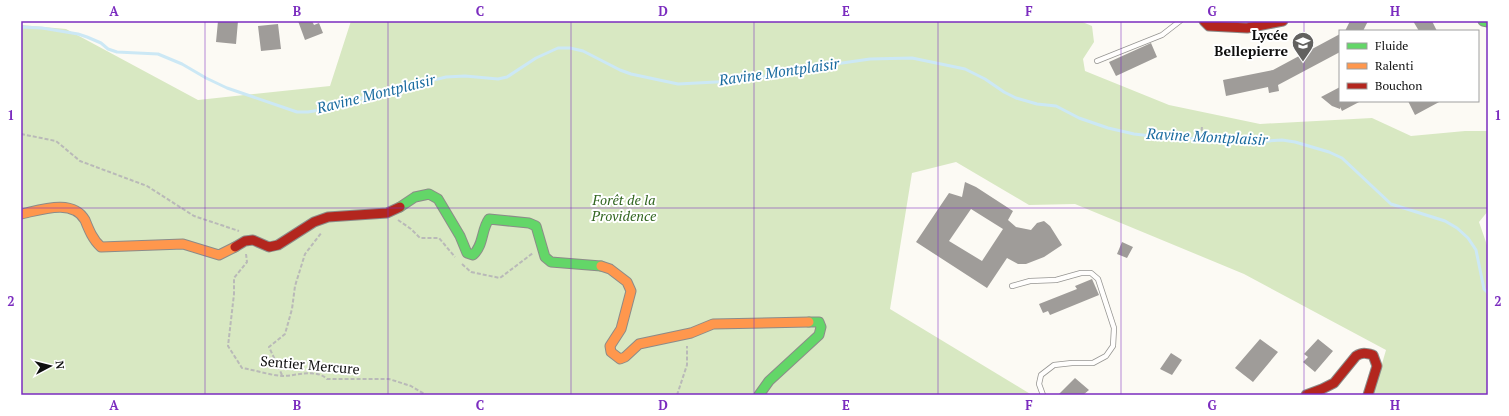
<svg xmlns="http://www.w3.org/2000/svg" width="1509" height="416" viewBox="0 0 1509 416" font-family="'PT Serif',serif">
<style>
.forest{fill:#d8e8c2}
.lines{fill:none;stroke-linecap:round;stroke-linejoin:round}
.stream{stroke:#cce8f5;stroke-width:3}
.building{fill:#9f9c99;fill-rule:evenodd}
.lane-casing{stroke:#969592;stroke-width:6}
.fast-casing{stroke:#8c8b89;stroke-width:11}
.slow-casing{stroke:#8c8b89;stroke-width:11}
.jam-casing{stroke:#8c8b89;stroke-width:11}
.path{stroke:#b9b9b8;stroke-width:2;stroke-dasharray:4 2;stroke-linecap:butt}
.lane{stroke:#fffefd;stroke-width:4.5}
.fast{stroke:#63d668;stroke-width:9}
.slow{stroke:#ff974d;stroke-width:9}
.jam{stroke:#b3261e;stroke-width:9}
.grid{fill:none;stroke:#7b2cbf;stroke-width:1;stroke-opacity:0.55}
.labels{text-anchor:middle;stroke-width:4;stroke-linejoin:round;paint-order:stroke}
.poi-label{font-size:14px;font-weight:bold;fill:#0f0f0f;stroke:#fff;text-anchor:end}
.park-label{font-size:14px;font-style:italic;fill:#326620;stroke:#fff}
.street-label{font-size:14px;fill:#0f0f0f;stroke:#fff}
.water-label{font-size:15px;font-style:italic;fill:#1a6b9f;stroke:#fff}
.neatline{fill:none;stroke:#7b2cbf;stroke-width:1.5}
.grid-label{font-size:13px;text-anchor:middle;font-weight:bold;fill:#7b2cbf}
</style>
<rect width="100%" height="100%" fill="#fcfaf4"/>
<path class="forest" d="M351 21H1080L1092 26 1094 42 1083 59 1085 71 1169 105 1260 124 1372 118 1411 136 1465 131H1488V211L1479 222 1488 248V395H1373L1386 350 1244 274 1075 204 1029 205 956 162 912 173 890 309 1032 395H21V25L66 29 198 100 330 86Z"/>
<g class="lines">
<path class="stream" d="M21 27 42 28 78 34 87 37 101 43 108 49 117 52 158 54 182 64 206 78 227 88 297 112H308L338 107 389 88 418 84 446 77 465 76 498 79 507 77 536 58 558 48H570L583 51 620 70 631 74 678 84 735 81 763 77 794 70 870 59 912 58 965 69 985 79 1004 92 1016 98 1037 104 1056 106 1079 118 1108 128 1134 134 1169 138 1215 139 1254 142 1282 140 1295 142 1329 152 1342 158 1391 204 1445 221 1457 228 1468 238 1476 250 1484 289 1488 293"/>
</g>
<path class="building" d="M218 21H238L236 44 216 42Z
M298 21H312L314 25 319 23 323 33 305 40Z
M1350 21H1368L1363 31H1345Z
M1413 21H1432L1437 31H1419Z
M278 24 281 49 261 51 258 26Z
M1340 34V52L1278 85 1279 91 1269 93 1268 87 1226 96 1223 80 1273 70Z
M1151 43 1157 57 1116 76 1109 62Z
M1340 87V101H1361L1342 111 1340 107V109L1332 106 1321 97Z
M1408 101H1441L1415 115Z
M965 182 976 187 1013 211 1008 220 1016 227 1031 230 1037 223 1044 221 1050 226 1062 245 1044 257 1026 264H1018L1007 258 987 288 916 242 949 193 962 197ZM971 209 1003 229 982 261 949 241Z
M1122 242 1133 247 1127 258 1117 254Z
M1092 279 1099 295 1050 315 1048 311 1043 313 1039 304 1077 289 1075 286Z
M1260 339 1278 352 1253 382 1235 368Z
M1318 339 1333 351 1315 372 1303 362 1308 357 1304 354Z
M1171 353 1182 360 1172 375 1160 369Z
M1075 378 1089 390 1083 395H1058Z"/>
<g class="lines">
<g class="lane-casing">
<path id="lane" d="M1097 61 1162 35 1180 21
M1012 286 1030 281 1056 280 1081 273H1091L1098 279 1114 328 1113 346 1106 356 1093 363H1072L1054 365 1041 375 1039 384 1043 395"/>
</g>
<g class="fast-casing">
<path id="fast" d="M1483 21 1488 22
M400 207 415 197 429 194 438 199 460 236 467 253 473 255C484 245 481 230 489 219L529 223 536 226 545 257 551 262 601 266
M759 395 769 381 819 335 821 327 819 322H809"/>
</g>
<g class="slow-casing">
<path id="slow" d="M21 214C40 210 73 198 85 220 89 230 93 240 101 247L183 244 219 255 235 247
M601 266 610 269 627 282 631 291 621 329 610 346 611 352 620 359 625 357 639 344 691 333 713 324 809 322"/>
</g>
<g class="jam-casing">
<path id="jam" d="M1204 21 1209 26 1247 28 1283 21
M235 247 245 241 253 240 269 247 278 245 314 222 328 217 387 213 400 207
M1306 395 1322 389 1334 383 1356 356C1362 352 1366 353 1373 355L1377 366 1368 395"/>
</g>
<path class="path" d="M21 134 56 141 80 161 147 186 194 216 239 231
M1201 143 1202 125
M398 220 411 229 420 238H439L455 257
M246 254 247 262 234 278V294L228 346 242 368C255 370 269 375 282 376 297 376 315 368 327 379H389L411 386 426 395
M462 264 471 272 500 278 533 253
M282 375 269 347 285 334 292 309 295 286 305 254 322 232
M677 395 687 365V346"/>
<use href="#lane" class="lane"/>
<use href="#fast" class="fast"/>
<use href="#slow" class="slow"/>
<use href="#jam" class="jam"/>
</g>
<path class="grid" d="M205 21V395M388 21V395M571 21V395M754 21V395M938 21V395M1121 21V395M1304 21V395M21 208H1488"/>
<defs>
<g id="school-pin" transform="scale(1.15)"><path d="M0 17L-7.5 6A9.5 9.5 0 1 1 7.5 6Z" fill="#62615f" stroke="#fff"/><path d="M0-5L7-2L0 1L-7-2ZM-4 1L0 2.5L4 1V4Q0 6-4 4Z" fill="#fff"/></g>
</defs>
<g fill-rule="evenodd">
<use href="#school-pin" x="1303" y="43"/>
</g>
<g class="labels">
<g class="poi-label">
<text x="1288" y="40">Lycée<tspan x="1288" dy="16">Bellepierre</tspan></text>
</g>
<g class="park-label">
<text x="624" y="205">Forêt de la<tspan x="624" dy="16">Providence</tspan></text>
</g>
<g class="street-label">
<text transform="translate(310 365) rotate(5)" y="5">Sentier Mercure</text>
</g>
<g class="water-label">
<text transform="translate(779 72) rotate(-8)" y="5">Ravine Montplaisir</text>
<text transform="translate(376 94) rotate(-14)" y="5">Ravine Montplaisir</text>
<text transform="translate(1207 137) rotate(3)" y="5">Ravine Montplaisir</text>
</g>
</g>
<rect width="1509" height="416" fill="none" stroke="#ffffff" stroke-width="44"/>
<rect x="1339" y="30" width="140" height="72" fill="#ffffff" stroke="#9f9f9f"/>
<rect x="1347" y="43" width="20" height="6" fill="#63d668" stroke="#9f9f9f"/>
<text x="1375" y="50" font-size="12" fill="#0f0f0f">Fluide</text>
<rect x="1347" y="63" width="20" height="6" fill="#ff974d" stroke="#9f9f9f"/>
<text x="1375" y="70" font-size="12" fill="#0f0f0f">Ralenti</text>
<rect x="1347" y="83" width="20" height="6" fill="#b3261e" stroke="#9f9f9f"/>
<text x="1375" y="90" font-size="12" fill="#0f0f0f">Bouchon</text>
<g transform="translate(50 366) rotate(83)" stroke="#ffffff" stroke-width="3" paint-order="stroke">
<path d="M0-3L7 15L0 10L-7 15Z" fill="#0f0f0f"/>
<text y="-6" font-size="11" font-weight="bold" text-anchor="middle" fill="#0f0f0f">N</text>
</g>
<rect x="22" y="22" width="1465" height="372" class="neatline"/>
<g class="grid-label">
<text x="114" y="16">A</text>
<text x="297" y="16">B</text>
<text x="480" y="16">C</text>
<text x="663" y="16">D</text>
<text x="846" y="16">E</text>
<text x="1029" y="16">F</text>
<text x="1212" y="16">G</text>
<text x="1395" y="16">H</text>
<text x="11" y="120">1</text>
<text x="1498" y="120">1</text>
<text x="11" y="306">2</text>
<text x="1498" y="306">2</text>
<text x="114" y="410">A</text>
<text x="297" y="410">B</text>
<text x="480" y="410">C</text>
<text x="663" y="410">D</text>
<text x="846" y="410">E</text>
<text x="1029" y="410">F</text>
<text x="1212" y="410">G</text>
<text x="1395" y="410">H</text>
</g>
</svg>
